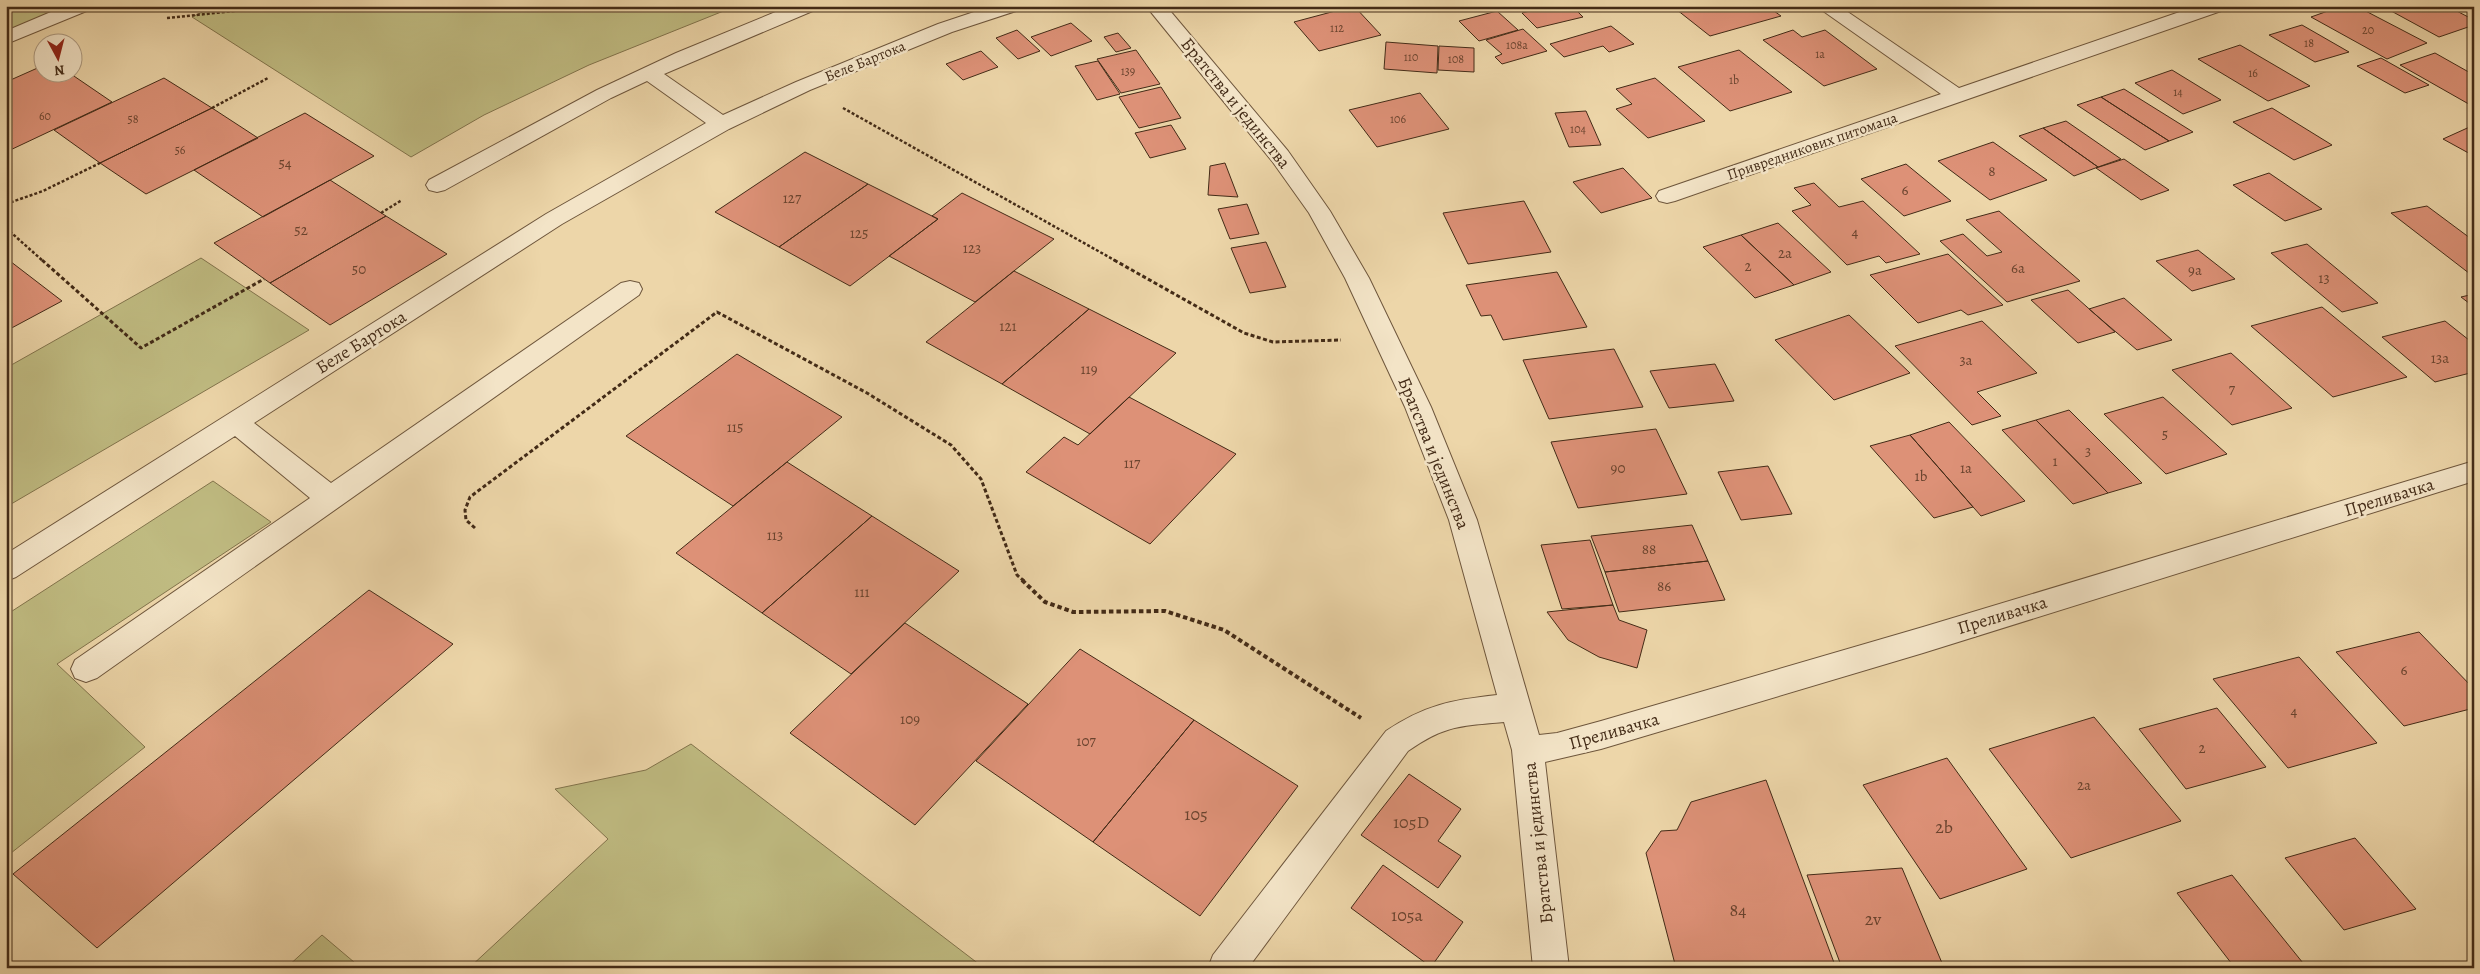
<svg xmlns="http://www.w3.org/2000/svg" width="2480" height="974" viewBox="0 0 2480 974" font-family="Alegreya,serif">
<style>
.green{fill:#c0bc82;stroke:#82744c}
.building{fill:#dd9177;stroke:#432b17}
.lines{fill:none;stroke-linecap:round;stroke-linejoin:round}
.minor-casing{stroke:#6e563c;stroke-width:2}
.path-far2{stroke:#432b17;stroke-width:2.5;stroke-dasharray:3 2;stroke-linecap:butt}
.path-far1{stroke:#432b17;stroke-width:3;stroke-dasharray:4 2.5;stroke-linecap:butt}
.path{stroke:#432b17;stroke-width:4;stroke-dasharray:4.5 3;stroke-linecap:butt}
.minor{fill:#f3e4c7;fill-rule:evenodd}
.labels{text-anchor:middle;stroke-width:5;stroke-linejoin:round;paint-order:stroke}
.far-number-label{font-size:12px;fill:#6a442f}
.far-street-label{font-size:15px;fill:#432b17;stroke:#f3e4c7}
.number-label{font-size:15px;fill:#6a442f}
.street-label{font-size:18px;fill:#432b17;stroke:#f3e4c7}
.near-number-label{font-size:18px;fill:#6a442f}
</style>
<rect width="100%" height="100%" fill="#edd6a9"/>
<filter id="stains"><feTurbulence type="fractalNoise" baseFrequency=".004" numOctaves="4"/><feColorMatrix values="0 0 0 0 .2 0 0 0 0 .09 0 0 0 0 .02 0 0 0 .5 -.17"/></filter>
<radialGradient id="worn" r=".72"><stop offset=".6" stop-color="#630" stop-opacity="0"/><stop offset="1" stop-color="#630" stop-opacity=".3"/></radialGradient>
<path class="green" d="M6 6H78L6 38Z
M215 6H736L589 65 484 115 411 157 192 17Z
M201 258 309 330 6 507V368Z
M213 481 271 522 57 664 145 747 6 857V615Z
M691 744 984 968H469L608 839 555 789 646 770Z
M322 935 361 968H286Z"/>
<path class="building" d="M1354 6 1381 35 1319 51 1294 22Z
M1550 6H1572L1583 17 1537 28 1522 13Z
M1672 6H1767L1781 16 1710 36Z
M2342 6H2356L2427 43 2387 59 2311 17Z
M2382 6H2447L2474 20V25L2439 37Z
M1497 11 1518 30 1479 41 1459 21Z
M1071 23 1092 41 1051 56 1031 37Z
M2302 25 2349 52 2315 62 2269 35Z
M1611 26 1634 44 1609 52 1603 46 1564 57 1550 44Z
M1523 29 1547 51 1502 64 1495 57 1502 54 1486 40Z
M1017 30 1040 51 1018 59 996 38Z
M1793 30 1802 37 1825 30 1877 69 1824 86 1763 40Z
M1118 33 1131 48 1116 52 1104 37Z
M1386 42 1438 46 1437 73 1384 69Z
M2240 45 2310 86 2268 101 2198 59Z
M1439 46 1474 48V72L1438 70Z
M1136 50 1160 84 1121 93 1097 59Z
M1739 50 1792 92 1730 111 1678 67Z
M981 51 998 67 963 80 946 64Z
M2435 53 2474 75V107L2400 65Z
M2381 58 2429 85 2405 93 2357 66Z
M1098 61 1120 94 1097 100 1075 66Z
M42 66V72H68L112 102 6 152V82Z
M2172 70 2221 100 2183 114 2135 83Z
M164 78 212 108 100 163 54 130Z
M1655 78 1705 121 1648 138 1616 109 1632 104 1616 89Z
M1161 87 1181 118 1139 128 1119 97Z
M2124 89 2193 132 2169 141 2101 97Z
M1420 93 1449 129 1377 147 1349 110Z
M2101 97 2169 141 2145 150 2077 105Z
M212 108 258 138 146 194 100 163Z
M2272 108 2332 145 2294 160 2233 122Z
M1586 111 1601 145 1569 147 1555 113Z
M305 113 374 156 263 217 194 170Z
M2066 121 2121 159 2098 167 2043 128Z
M1171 125 1186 149 1150 158 1135 133Z
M2474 125V156L2443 139Z
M2043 128 2098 167 2074 176 2019 136Z
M1993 142 2047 180 1990 200 1938 161Z
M805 152 868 184 779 247 715 212Z
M2124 159 2169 190 2141 200 2096 168Z
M1225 163 1238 197 1208 195 1210 166Z
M1906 164 1951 201 1904 216 1861 179Z
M1623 168 1652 198 1601 213 1573 182Z
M2269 173 2322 209 2285 221 2233 185Z
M330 180 386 216 270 283 214 243Z
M1814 183 1839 207 1863 201 1920 254 1886 263 1879 256 1847 265 1792 211 1811 205 1794 188Z
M868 184 938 219 850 286 779 247Z
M962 193 1054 239 975 302 889 256 938 219 932 216Z
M1524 201 1551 252 1468 264 1443 213Z
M1247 204 1259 234 1230 239 1218 209Z
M2427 206 2474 241V277L2391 213Z
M1999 211 2080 281 2007 302 1940 241 1963 234 1987 256 2002 252 1966 220Z
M386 216 447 254 330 325 270 283Z
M1778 223 1831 272 1794 285 1741 235Z
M1741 235 1794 285 1755 298 1703 247Z
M1266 242 1286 287 1250 293 1231 248Z
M2307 244 2378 303 2342 312 2271 253Z
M2198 250 2235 279 2192 291 2156 261Z
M1948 254 2003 305 1968 315 1961 310 1918 323 1870 275Z
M6 258 62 301 6 331Z
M1014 271 1089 309 1002 384 926 342Z
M1557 272 1587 327 1503 340 1491 315 1481 316 1466 285Z
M2068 290 2115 332 2078 343 2031 300Z
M2474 294V307L2461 297Z
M2124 298 2172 340 2137 350 2089 309Z
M2322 307 2407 377 2333 397 2251 326Z
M1089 309 1176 353 1090 434 1002 384Z
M1849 315 1910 373 1834 400 1775 340Z
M1982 321 2037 373 1977 392 2001 416 1972 425 1895 346Z
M2445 321 2474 344V372L2435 382 2382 337Z
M1614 349 1643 407 1549 419 1523 360Z
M2231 353 2292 408 2232 425 2172 370Z
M737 354 842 417 733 506 626 436Z
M1715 364 1734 401 1669 408 1650 371Z
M1129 397 1236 454 1150 544 1026 472 1064 437 1078 445Z
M2163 397 2227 454 2166 474 2104 414Z
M2069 410 2142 483 2108 493 2036 420Z
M2036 420 2108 493 2073 504 2002 430Z
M1949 422 2025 501 1981 516 1910 435Z
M1656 429 1687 494 1578 508 1551 442Z
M1910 435 1973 507 1934 518 1870 446Z
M787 462 872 516 762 613 676 553Z
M1768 466 1792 514 1741 520 1718 472Z
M872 516 959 571 851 674 762 613Z
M1692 525 1708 561 1605 572 1591 536Z
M1590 540 1613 605 1562 609 1541 545Z
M1708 561 1725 600 1619 612 1605 572Z
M369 590 453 644 97 948 13 874Z
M1613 605 1619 620 1647 630 1637 668 1599 657 1568 640 1547 612Z
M905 623 1028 704 915 825 790 733Z
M2419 632 2474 689V708L2404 726 2336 652Z
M1080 649 1194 720 1093 842 976 761Z
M2299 657 2377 743 2288 768 2213 679Z
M2217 708 2266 767 2186 789 2139 729Z
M2094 717 2181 821 2071 858 1989 749Z
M1194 720 1298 786 1200 916 1093 842Z
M1947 758 2027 869 1940 899 1863 785Z
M1409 774 1461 809 1438 841 1461 856 1438 888 1361 835Z
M1766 780 1836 968H1676L1646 853 1661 831 1677 830 1691 802Z
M2355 838 2416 909 2344 930 2285 858Z
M1383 865 1463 922 1431 967 1351 908Z
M1902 868 1942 963 1890 968H1842L1807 875Z
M2232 875 2307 968H2235L2177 893Z"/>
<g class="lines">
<g class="minor-casing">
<path id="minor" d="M65 6H92L89 10 6 44V31Z
M790 6H818L815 10 664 74 723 115 796 82 938 24 992 6H1022L1019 10 952 32 810 90 729 129 562 224 254 423 331 483 621 283 630 281 639 283 642 289 639 295 97 678 86 682 75 678 71 669 75 660 310 498 235 436 16 577 6 581V554L546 214 706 123 647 81 611 98 445 190 437 192 429 190 426 185 429 180 597 90 676 53Z
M1146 6H1166L1288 151 1330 211 1369 278 1431 407 1477 520 1539 735 1557 733 1601 721 1923 627 2474 461V481L1923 653 1601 749 1545 762 1569 968H1533L1512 750 1504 722C1461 726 1445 725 1408 751L1248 968H1208L1213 955 1386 731C1425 705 1451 700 1497 695L1449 520 1405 407 1345 278 1309 213 1272 161Z
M1816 6H1839L1959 88 2197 6H2227L2224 10 1675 201 1667 203 1659 201 1656 196 1659 191 1941 94Z"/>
</g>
<path class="path-far2" d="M167 18 283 6
M212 108 268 78
M843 108 1116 261
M6 204 43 191 100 163
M381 213 402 200
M6 228 43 261"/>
<path class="path-far1" d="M42 260 141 348 264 279
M1114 260 1244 333 1273 342 1341 340
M475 528 466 520 465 510 470 497 717 312 867 393 951 445 981 479 1017 575 1024 581"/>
<path class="path" d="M1022 580 1045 602 1073 612 1165 611 1224 630 1361 718"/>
<use href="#minor" class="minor"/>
</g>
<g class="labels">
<g class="far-number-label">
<text x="1337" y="32">112</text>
<text x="2368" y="34">20</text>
<text x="2309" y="47">18</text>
<text x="1517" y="49">108a</text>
<text x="1820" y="58">1a</text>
<text x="1411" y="61">110</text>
<text x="1456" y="63">108</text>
<text x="1128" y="75">139</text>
<text x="2253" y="77">16</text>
<text x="1734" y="84">1b</text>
<text x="2178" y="96">14</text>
<text x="45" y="120">60</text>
<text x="133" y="123">58</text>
<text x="1398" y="123">106</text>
<text x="1578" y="133">104</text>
<text x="180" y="154">56</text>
</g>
<g class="far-street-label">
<text transform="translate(865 61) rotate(-22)" y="5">Беле Бартока</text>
<text transform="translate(1812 146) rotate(-19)" y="5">Привредникових питомаца</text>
</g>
<g class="number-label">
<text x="285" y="168">54</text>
<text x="1992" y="176">8</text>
<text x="1905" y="195">6</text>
<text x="792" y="203">127</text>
<text x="301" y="235">52</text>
<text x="1855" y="237">4</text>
<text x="859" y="238">125</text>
<text x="972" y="253">123</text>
<text x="1785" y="258">2a</text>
<text x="1748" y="271">2</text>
<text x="2018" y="273">6a</text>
<text x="359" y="274">50</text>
<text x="2195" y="275">9a</text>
<text x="2324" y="283">13</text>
<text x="1008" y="331">121</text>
<text x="2440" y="363">13a</text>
<text x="1966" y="365">3a</text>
<text x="1089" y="374">119</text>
<text x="2232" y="394">7</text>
<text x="735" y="432">115</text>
<text x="2165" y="439">5</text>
<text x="2088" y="456">3</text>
<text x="2055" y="466">1</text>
<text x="1132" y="468">117</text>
<text x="1618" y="473">90</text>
<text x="1966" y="473">1a</text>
<text x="1921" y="481">1b</text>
<text x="775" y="540">113</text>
<text x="1649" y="554">88</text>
<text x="1664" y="591">86</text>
<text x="862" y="597">111</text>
<text x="2404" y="675">6</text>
<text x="2294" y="716">4</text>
<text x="910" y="724">109</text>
<text x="1086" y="746">107</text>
<text x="2202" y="753">2</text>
<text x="2084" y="790">2a</text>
</g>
<g class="street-label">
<text transform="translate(1236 103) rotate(51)" y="6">Братства и јединства</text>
<text transform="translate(361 342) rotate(-32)" y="6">Беле Бартока</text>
<text transform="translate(1434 453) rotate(68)" y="6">Братства и јединства</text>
<text transform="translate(2389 497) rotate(-17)" y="6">Преливачка</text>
<text transform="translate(2002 615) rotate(-17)" y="6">Преливачка</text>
<text transform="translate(1614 731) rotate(-16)" y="6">Преливачка</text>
<text transform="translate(1538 843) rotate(-96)" y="6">Братства и јединства</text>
</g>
<g class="near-number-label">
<text x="1196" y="820">105</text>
<text x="1411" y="828">105D</text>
<text x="1944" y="833">2b</text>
<text x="1738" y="916">84</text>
<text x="1407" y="921">105a</text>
<text x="1873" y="925">2v</text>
</g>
</g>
<rect width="2480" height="974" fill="none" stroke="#edd6a9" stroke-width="25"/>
<rect x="8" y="8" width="2465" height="959" fill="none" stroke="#432b17" stroke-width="2.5"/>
<rect x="12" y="12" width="2455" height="949" fill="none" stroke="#432b17"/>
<g transform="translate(58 58) rotate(173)"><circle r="24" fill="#f3e4c7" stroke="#ad9a81"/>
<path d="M0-4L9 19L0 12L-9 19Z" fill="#8f2418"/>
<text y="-8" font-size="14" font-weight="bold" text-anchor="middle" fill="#432b17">N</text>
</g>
<rect width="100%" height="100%" filter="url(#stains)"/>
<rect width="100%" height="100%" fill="url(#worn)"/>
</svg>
